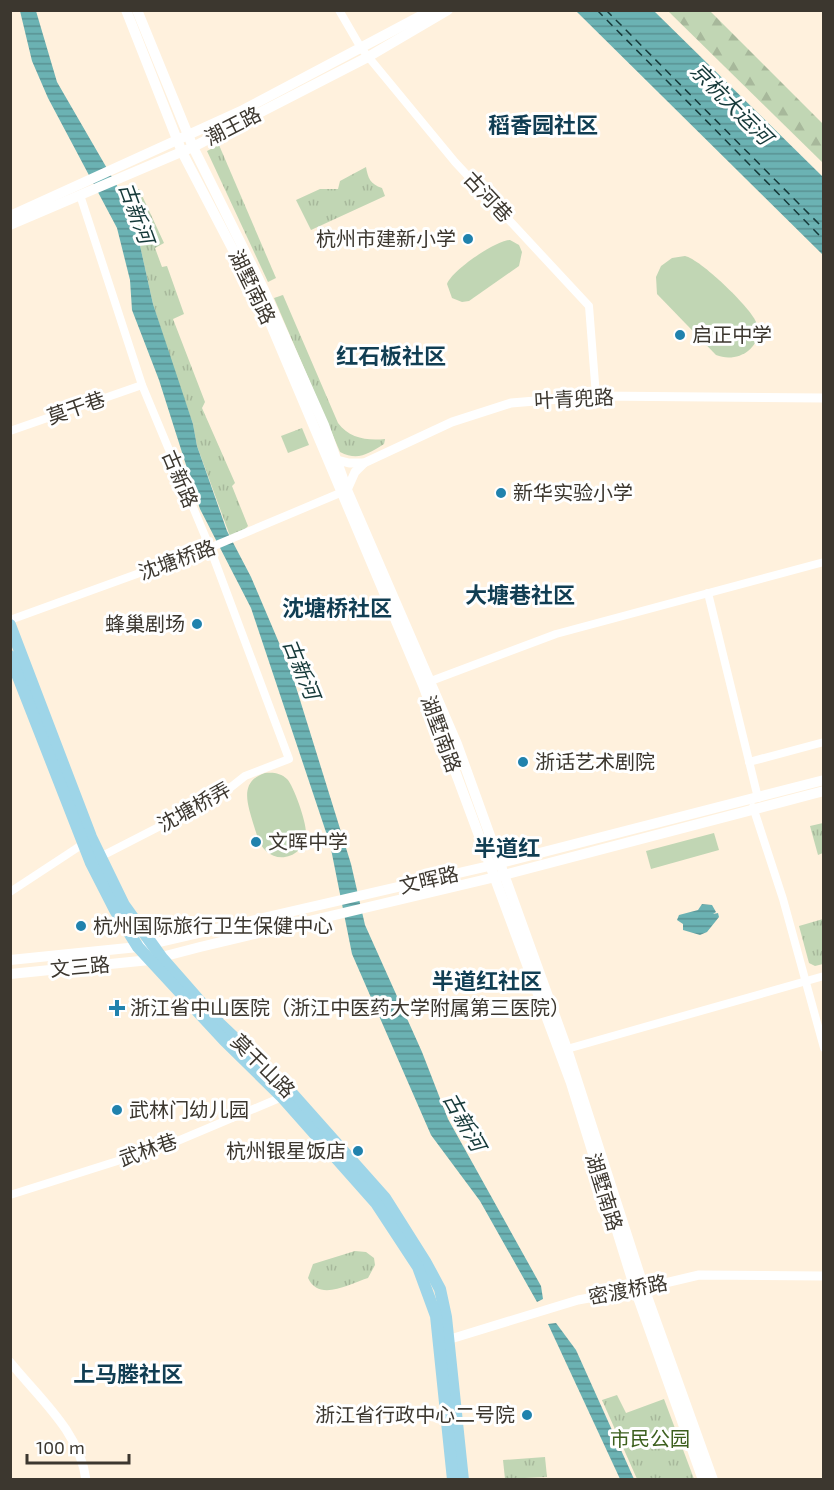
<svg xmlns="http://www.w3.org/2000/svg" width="834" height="1490" viewBox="0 0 834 1490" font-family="'Exo 2','Noto Sans SC',sans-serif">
  <defs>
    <pattern id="grass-tufts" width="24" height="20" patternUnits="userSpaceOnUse" patternTransform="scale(1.5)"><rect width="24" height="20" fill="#c1d6b4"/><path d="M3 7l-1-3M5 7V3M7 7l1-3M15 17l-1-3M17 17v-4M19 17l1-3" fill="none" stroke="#a7b89b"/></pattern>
    <pattern id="forest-firs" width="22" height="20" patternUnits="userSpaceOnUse" patternTransform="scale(1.5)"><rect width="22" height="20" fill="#c1d6b4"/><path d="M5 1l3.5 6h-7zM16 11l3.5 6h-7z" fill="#a7b89b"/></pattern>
    <pattern id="water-rules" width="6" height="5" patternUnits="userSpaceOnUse" patternTransform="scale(1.5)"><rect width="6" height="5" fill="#6bb2b3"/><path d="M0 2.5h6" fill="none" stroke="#599292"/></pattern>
  </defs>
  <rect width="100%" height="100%" fill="#fff1dd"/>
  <g fill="url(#grass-tufts)">
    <path d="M219 145 276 278 268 282 207 151Z"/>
    <path d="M366 167C368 178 370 184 382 188L385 196 311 230 296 200 320 189H338L340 181Z"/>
    <path d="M139 189 164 243 155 248 162 267 167 266 184 314 173 319 205 402 202 408 235 483 232 486 248 526 242 532 230 536 197 446 193 424 174 370 153 304 137 232 123 196Z"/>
    <path d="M283 295 338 423C349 438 367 441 385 439L384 444C368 454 358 461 340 452L274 298Z"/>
    <path d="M302 428 309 445 288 453 281 436Z"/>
    <path d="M823 823V853L818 855 810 826Z"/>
    <path d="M823 919V964L815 966 809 963 799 926Z"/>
    <path d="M355 1251 366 1252 374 1258 375 1265 368 1278C349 1284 319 1302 308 1278L313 1264Z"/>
    <path d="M617 1395 626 1413 664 1399 694 1479H637L602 1400Z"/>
    <path d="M545 1457 547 1477 505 1479 503 1460Z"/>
  </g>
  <path fill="url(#forest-firs)" d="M668 11H710L823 124V163Z"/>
  <g fill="#c1d6b4">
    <path d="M510 240 519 245 522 252 519 266 469 301 462 302 452 298 447 284C451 271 496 240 510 240Z"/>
    <path d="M685 256C700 259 750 307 756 322 765 347 738 364 716 355L657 294 656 277 661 266 672 258Z"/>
    <path d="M265 773C273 772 281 773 287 779 294 786 307 824 306 834 305 854 281 865 266 851 259 845 257 835 254 826 248 805 238 782 265 773Z"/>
    <path d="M714 833 719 850 651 869 646 851Z"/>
  </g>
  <g fill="url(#water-rules)">
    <path d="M20 11H36L57 82 123 196 137 232 153 304 193 424 197 446 227 531 251 577 291 671 351 864 365 925 422 1052 448 1119 541 1286 543 1299 537 1302 480 1201 431 1135 352 954 330 844 251 608 200 509 159 380 132 310 130 280 117 228 48 98 32 61Z"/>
    <path d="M576 11H654L823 177V255Z"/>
    <path d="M702 904 712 905 716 912 713 914 718 913 719 917 707 932 700 935 683 930V924L677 920 679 915 698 910Z"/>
    <path d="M556 1323 576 1350 634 1479H620L548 1324Z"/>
  </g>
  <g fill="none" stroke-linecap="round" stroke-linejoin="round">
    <g stroke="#153939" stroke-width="1.5" stroke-dasharray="8 6" stroke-linecap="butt">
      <path d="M597 10 824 240"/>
      <path d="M606 10 824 229"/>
    </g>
    <g stroke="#fff" stroke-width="8">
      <path d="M339 10 361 48 455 162 589 306 596 396"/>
      <path d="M80 195 142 385 210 548 289 759 245 776 221 795 100 857"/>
      <path d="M10 431 142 385"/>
      <path d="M708 593 758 798"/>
      <path d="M10 620 214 546 340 493"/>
      <path d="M431 681 556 634 824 562"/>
      <path d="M749 762 824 742"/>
      <path d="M753 807 783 899 824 1048"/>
      <path d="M10 892 83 844"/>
      <path d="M567 1049 824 976"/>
      <path d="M10 1195 168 1145 282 1097"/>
    </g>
    <g stroke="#fff" stroke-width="9">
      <path d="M337 460 349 463H364L452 422 511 403 596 396 824 398"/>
      <path d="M344 491 347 490 355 472 364 463"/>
      <path d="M444 1341 578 1300 644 1288 699 1275 824 1276"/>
      <path d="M10 1362C39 1398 80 1432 86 1480"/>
    </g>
    <g stroke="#fff" stroke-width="10">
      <path d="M126 10 182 152 266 313 423 685 571 1083 635 1289 703 1480"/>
      <path d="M137 10 193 147 264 290 324 425 347 490 457 744 567 1049 644 1288 713 1480"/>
      <path d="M10 216 243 110 432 10"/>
      <path d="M10 225 193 147 368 57 448 10"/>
      <path d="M10 960 138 947 489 866 824 780"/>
      <path d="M10 974 150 960 200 947 504 875 824 791"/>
    </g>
    <g stroke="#9ed5e8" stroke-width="12">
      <path d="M10 625 91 837 124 905 162 958 219 1023 289 1090 385 1198 426 1263 440 1289 446 1317 463 1480"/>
      <path d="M10 656 91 863 115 910 138 947 224 1040 282 1097 376 1203 418 1267 436 1316 453 1480"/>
    </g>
  </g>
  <g fill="#2082ad" stroke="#fff" stroke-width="2">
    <circle cx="468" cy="239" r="6"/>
    <circle cx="680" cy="335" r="6"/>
    <circle cx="501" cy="493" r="6"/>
    <circle cx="197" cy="624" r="6"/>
    <circle cx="523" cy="762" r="6"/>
    <circle cx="256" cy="842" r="6"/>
    <circle cx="81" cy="926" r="6"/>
    <path d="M114 999h6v6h6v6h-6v6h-6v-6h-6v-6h6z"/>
    <circle cx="117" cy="1110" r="6"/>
    <circle cx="358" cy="1151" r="6"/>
    <circle cx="527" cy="1415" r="6"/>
  </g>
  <g text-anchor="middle" stroke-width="6" stroke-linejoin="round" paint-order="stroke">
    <g font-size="20" fill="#3c372f" stroke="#fff">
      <text transform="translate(233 126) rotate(-27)" y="7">潮王路</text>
      <text transform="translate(488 197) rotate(47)" y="7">古河巷</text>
      <text transform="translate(252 287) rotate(64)" y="7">湖墅南路</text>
      <text transform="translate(574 399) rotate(-3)" y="7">叶青兜路</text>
      <text transform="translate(76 408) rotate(-19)" y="7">莫干巷</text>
      <text transform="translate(180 479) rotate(67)" y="7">古新路</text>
      <text transform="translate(177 560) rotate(-20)" y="7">沈塘桥路</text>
      <text transform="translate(441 734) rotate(70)" y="7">湖墅南路</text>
      <text transform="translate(194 807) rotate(-29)" y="7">沈塘桥弄</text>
      <text transform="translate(429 880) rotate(-13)" y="7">文晖路</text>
      <text transform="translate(80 967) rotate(-5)" y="7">文三路</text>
      <text transform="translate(263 1066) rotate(45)" y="7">莫干山路</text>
      <text transform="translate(148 1150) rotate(-19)" y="7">武林巷</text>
      <text transform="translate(604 1192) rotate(73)" y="7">湖墅南路</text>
      <text transform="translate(628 1290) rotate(-11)" y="7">密渡桥路</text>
    </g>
    <g font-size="20" fill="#3c372f" stroke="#fff" text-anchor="start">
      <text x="456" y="246" text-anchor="end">杭州市建新小学</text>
      <text x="692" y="342">启正中学</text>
      <text x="513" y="500">新华实验小学</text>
      <text x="185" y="631" text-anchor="end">蜂巢剧场</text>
      <text x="535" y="769">浙话艺术剧院</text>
      <text x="268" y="849">文晖中学</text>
      <text x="93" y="933">杭州国际旅行卫生保健中心</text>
      <text x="130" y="1015">浙江省中山医院（浙江中医药大学附属第三医院）</text>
      <text x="129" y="1117">武林门幼儿园</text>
      <text x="346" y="1158" text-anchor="end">杭州银星饭店</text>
      <text x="515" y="1422" text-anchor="end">浙江省行政中心二号院</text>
    </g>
    <g font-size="20" fill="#3d601f" stroke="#fff">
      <text x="650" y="1446">市民公园</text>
    </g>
    <g font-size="21" font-style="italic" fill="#153939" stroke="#fff">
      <text transform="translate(731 104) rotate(45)" y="7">京杭大运河</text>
      <text transform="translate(136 213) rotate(70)" y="7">古新河</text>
      <text transform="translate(301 669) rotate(68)" y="7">古新河</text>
      <text transform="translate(464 1122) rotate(61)" y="7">古新河</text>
    </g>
    <g font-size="22" font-weight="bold" fill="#113e53" stroke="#fff">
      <text x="543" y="133">稻香园社区</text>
      <text x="391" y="364">红石板社区</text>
      <text x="520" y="603">大塘巷社区</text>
      <text x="337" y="616">沈塘桥社区</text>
      <text x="507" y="856">半道红</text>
      <text x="487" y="989">半道红社区</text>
      <text x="128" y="1382">上马塍社区</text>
    </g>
  </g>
  <rect width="834" height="1490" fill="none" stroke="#3c372f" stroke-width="24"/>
  <path d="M27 1454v9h102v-9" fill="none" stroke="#3c372f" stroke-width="3"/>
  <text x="36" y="1454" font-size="18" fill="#3c372f" stroke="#ffffff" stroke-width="4.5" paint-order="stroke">100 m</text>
</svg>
